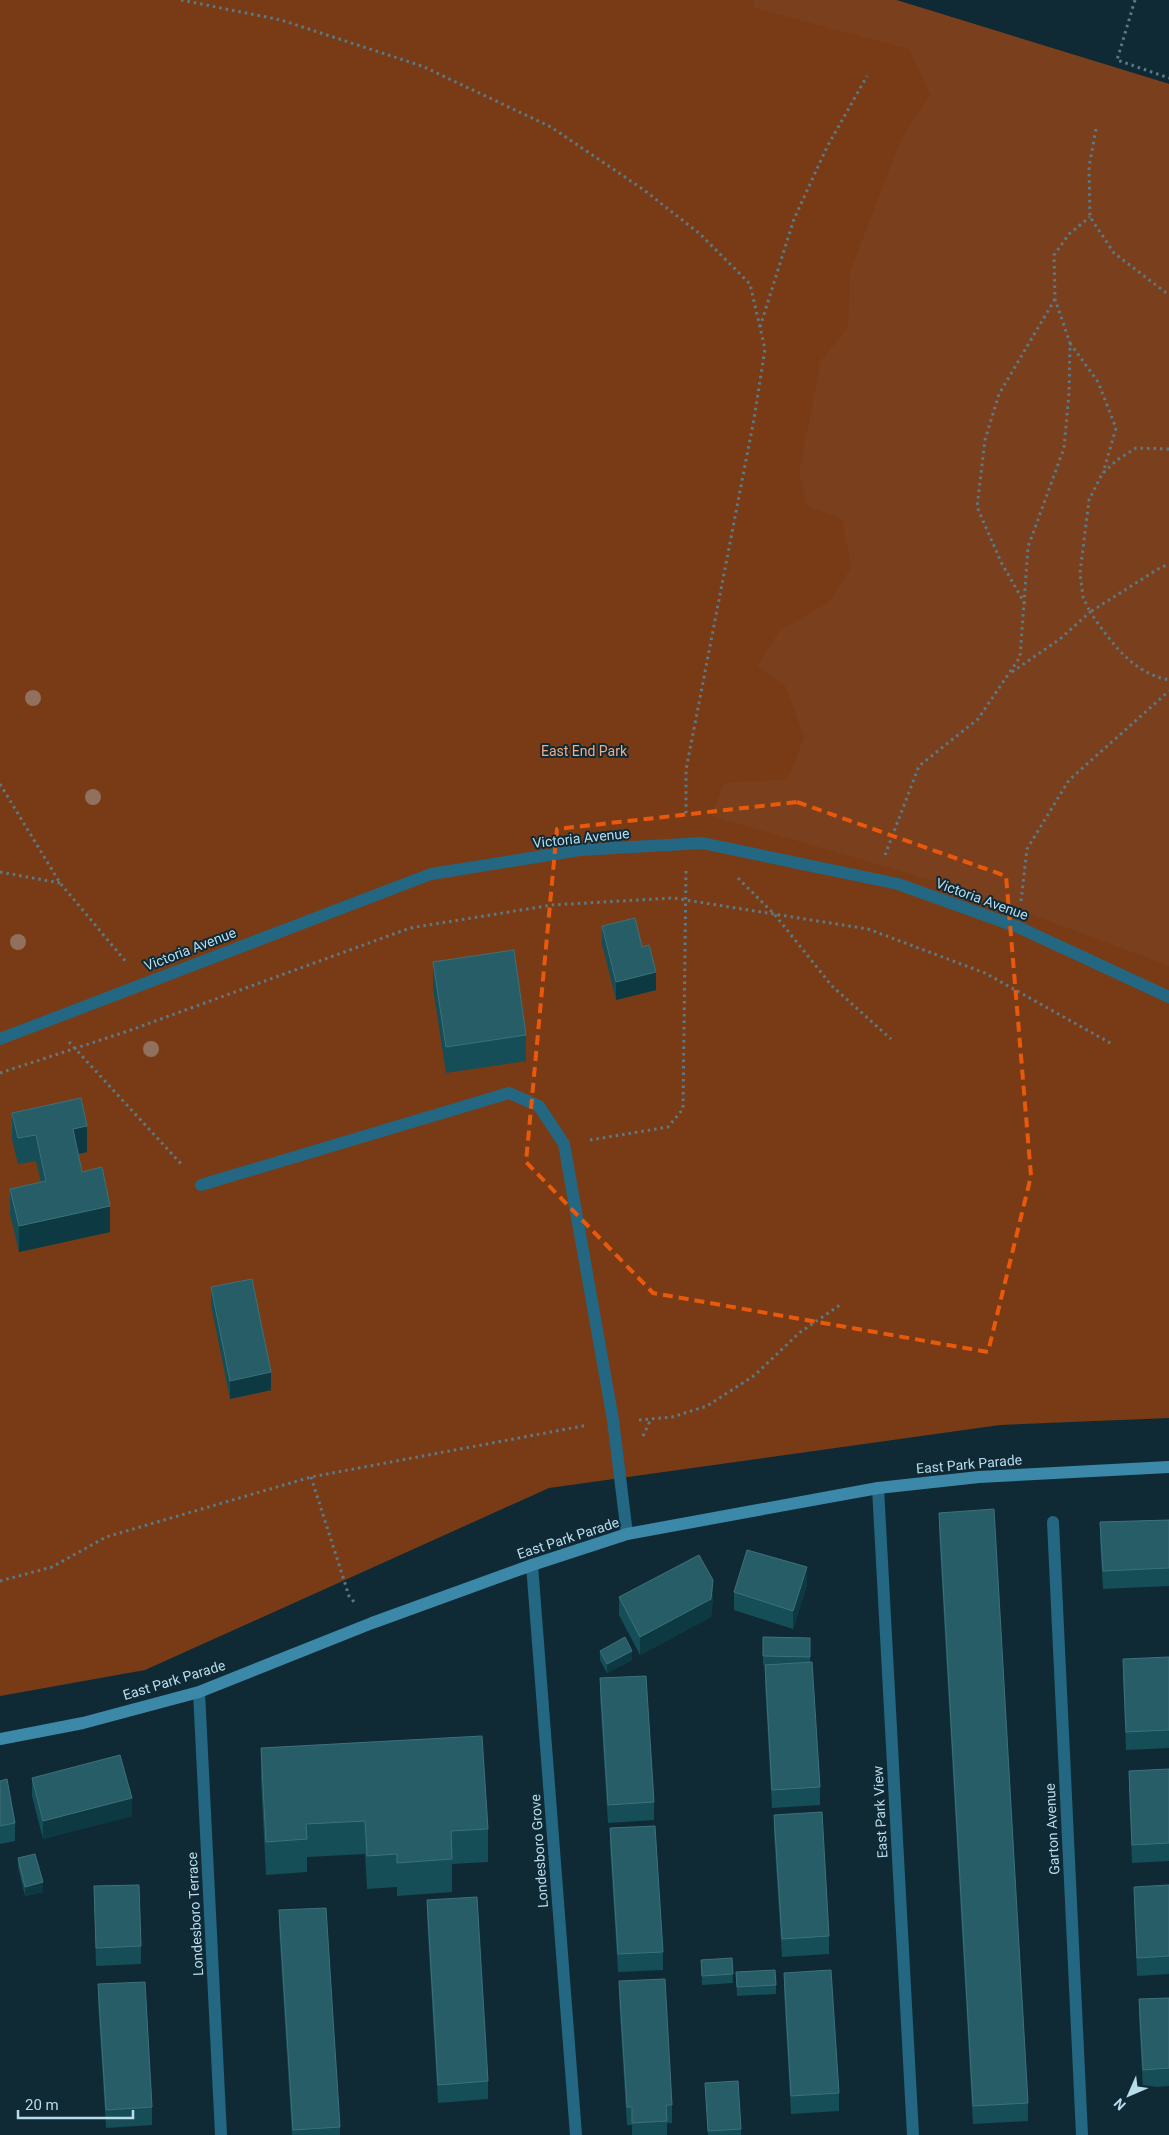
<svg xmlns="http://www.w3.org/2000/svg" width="1169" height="2135" viewBox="0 0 1169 2135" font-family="Roboto,sans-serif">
  <rect width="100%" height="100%" fill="#102a35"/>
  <path fill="#793b15" d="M0 0H896L1169 84V1418L1000 1425 549 1488 145 1670 0 1696Z"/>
  <path fill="#7a3f1c" d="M754 0H896L1169 84V966L969 891 711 816 724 783 788 779 804 737 786 687 757 666 779 631 828 603 851 567 842 519 807 506 799 473 821 360 848 328 850 272 901 139 930 95 909 49 754 8Z"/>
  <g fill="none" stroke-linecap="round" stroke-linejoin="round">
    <g stroke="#5b7a88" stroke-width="3" stroke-dasharray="2.5 4" stroke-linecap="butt">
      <path d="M181 0 281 20 422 66 551 127 644 190 700 234 750 284 765 349 754 419 686 770V817"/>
      <path d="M1135 0 1117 60 1169 78"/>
      <path d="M1096 129 1089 167 1090 217 1114 253 1169 295"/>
      <path d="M760 327 794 219 827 147 867 76"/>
      <path d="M1070 343 1098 382 1116 428 1103 473"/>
      <path d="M1169 449 1136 448 1117 460 1102 474 1089 500 1080 573 1083 597 1090 612 1158 569 1169 564"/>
      <path d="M1025 604 1001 562 977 507 985 440 999 394 1055 299"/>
      <path d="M1012 672 1060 639 1090 612C1111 642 1132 673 1169 680"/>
      <path d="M0 784 60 883 127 963"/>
      <path d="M885 855 919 766 978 719 1020 657 1028 547 1064 448 1069 393 1070 343 1055 299 1054 255 1069 234 1090 217"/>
      <path d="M0 872 60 883"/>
      <path d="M738 878 775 915 832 986 891 1039"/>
      <path d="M1021 901 1027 849 1069 780 1169 691"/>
      <path d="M69 1042 183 1166"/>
      <path d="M0 1073 128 1031 410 928 552 905 673 898 868 929 985 973 1112 1044"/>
      <path d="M590 1140 668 1127 683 1109 686 871"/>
      <path d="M639 1420 672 1417 707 1406 755 1375 799 1333 840 1305"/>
      <path d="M643 1436 651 1419"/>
      <path d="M311 1477 349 1596 355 1603"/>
      <path d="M0 1581 52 1567 106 1537 311 1477 588 1425"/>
    </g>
    <g stroke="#246782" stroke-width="12">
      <path d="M0 1039 431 874 580 850 702 843 898 884 1018 927 1169 997"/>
      <path d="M201 1185 509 1093 539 1106 564 1144 613 1420 627 1534"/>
      <path d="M878 1488 913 2135"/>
      <path d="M1053 1522 1082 2135"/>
      <path d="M532 1565 576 2135"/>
      <path d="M199 1692 221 2135"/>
    </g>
    <path stroke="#3c88a8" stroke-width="12" d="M0 1739 83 1723 199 1692 372 1623 532 1565 627 1534 878 1488 979 1477 1169 1467"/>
  </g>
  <g fill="#91705d">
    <circle cx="33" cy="698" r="8"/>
    <circle cx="93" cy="797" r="8"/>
    <circle cx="18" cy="942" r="8"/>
    <circle cx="151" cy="1049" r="8"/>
  </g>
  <g fill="#154e56">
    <path d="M602 926 656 990 616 1000 602 944Z"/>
    <path d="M433 962 526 1035V1061L446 1073 433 988Z"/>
    <path d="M12 1113 87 1152 78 1154 82 1172 110 1232 19 1252 10 1215V1189L41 1182 36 1161 18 1164 12 1139Z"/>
    <path d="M211 1287 271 1390 230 1399 211 1305Z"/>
    <path d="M939 1513 1028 2103V2121L973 2124 939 1531Z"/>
    <path d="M1169 1520V1586L1103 1589 1100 1540V1522Z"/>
    <path d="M807 1585 793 1629 734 1610V1592Z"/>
    <path d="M619 1597 713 1598 711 1617 640 1655 619 1615Z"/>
    <path d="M763 1637 810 1638V1662L820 1787V1805L772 1808 765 1683V1665H763Z"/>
    <path d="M600 1651 632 1660 607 1673 600 1660Z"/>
    <path d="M1169 1657V1748L1126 1750 1123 1677V1659Z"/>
    <path d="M600 1678 654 1802V1820L608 1823 600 1696Z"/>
    <path d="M261 1748 488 1829V1862L452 1864V1892L397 1896V1887L367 1889 365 1854 307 1857V1872L266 1875 261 1781Z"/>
    <path d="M1169 1769V1861L1132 1863 1129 1789V1771Z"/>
    <path d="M32 1778 132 1816 43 1839 32 1796Z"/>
    <path d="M0 1781 15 1823V1841L0 1844Z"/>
    <path d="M774 1815 829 1936V1954L782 1957 774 1833Z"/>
    <path d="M610 1828 663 1952V1970L618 1972 610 1846Z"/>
    <path d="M18 1858 43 1892 25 1896 18 1867Z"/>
    <path d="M1169 1885V1974L1137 1976 1134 1905V1887Z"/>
    <path d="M94 1886 141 1946V1964L96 1966Z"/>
    <path d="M427 1900 488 2081V2099L438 2103 427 1918Z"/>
    <path d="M279 1910 340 2127V2135H292L279 1928Z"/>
    <path d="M732 1958 733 1983 702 1985 701 1960Z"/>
    <path d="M736 1972 776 1985V1994L737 1996Z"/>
    <path d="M784 1973 839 2093V2111L791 2114 784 1991Z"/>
    <path d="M619 1981 672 2105V2123H667V2135H632V2125H627L619 1999Z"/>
    <path d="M98 1984 152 2107V2125L106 2128 98 2002Z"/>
    <path d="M1169 1998V2086L1143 2088 1139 2017V1999Z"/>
    <path d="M705 2083 741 2129V2135H708Z"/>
  </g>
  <g fill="#0c3942">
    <path d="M656 972V990L616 1000V982Z"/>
    <path d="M87 1126V1152L73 1155V1129Z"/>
    <path d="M110 1206V1232L19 1252V1226Z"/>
    <path d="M271 1372V1390L230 1399V1381Z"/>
    <path d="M807 1567V1585L793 1629V1611Z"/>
    <path d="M713 1580V1598L711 1617 640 1655V1637Z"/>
    <path d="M632 1651V1660L607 1673V1664Z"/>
    <path d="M132 1798V1816L43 1839V1821Z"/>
    <path d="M43 1882V1892L25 1896V1887Z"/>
  </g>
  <g fill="#265d67" stroke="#3d717c">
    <path d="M635 918 642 947 649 945 656 972 616 982 602 926Z"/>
    <path d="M514 950 526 1035 446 1047 433 962Z"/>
    <path d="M81 1098 87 1126 73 1129 82 1172 102 1167 110 1206 19 1226 10 1189 46 1181 36 1135 18 1138 12 1113Z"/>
    <path d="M252 1279 271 1372 230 1381 211 1287Z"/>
    <path d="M994 1509 1028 2103 973 2106 939 1513Z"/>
    <path d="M1169 1520V1568L1103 1571 1100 1522Z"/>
    <path d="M747 1550 807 1567 793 1611 734 1592Z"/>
    <path d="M699 1555 713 1580 711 1599 640 1637 619 1597Z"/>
    <path d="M625 1637 632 1651 607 1664 600 1651Z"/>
    <path d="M763 1637 810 1638V1657L763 1656Z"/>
    <path d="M1169 1657V1730L1126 1732 1123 1659Z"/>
    <path d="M812 1662 820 1787 772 1790 765 1665Z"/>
    <path d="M646 1676 654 1802 608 1805 600 1678Z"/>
    <path d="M482 1736 488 1829 451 1831 452 1859 397 1863V1854L367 1856 365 1821 306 1824 307 1839 266 1842 261 1748Z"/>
    <path d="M120 1755 132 1798 43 1821 32 1778Z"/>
    <path d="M1169 1769V1843L1132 1845 1129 1771Z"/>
    <path d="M7 1779 15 1823 0 1826V1781Z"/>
    <path d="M822 1812 829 1936 782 1939 774 1815Z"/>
    <path d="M655 1826 663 1952 618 1954 610 1828Z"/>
    <path d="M35 1854 43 1882 25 1887 18 1858Z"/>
    <path d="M139 1885 141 1946 96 1948 94 1886Z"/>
    <path d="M1169 1885V1956L1137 1958 1134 1887Z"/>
    <path d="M477 1897 488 2081 438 2085 427 1900Z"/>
    <path d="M326 1908 340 2127 293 2130 279 1910Z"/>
    <path d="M732 1958 733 1974 702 1976 701 1960Z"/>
    <path d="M775 1970 776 1985 737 1987 736 1972Z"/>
    <path d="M831 1970 839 2093 791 2096 784 1973Z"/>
    <path d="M665 1979 672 2105H666L667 2121 632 2123V2107H627L619 1981Z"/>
    <path d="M145 1982 152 2107 106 2110 98 1984Z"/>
    <path d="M1169 1998V2068L1143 2070 1139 1999Z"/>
    <path d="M738 2081 741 2129 708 2131 705 2083Z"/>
  </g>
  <path fill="none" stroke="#e8590c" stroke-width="4" stroke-dasharray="10 6" stroke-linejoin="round" d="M797 802 1006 876 1031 1176 988 1352 653 1293 526 1162 557 829Z"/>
  <g text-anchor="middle" stroke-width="4" stroke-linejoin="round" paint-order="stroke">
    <g font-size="14" fill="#fba97e" stroke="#102a35">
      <text x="584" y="756">East End Park</text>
    </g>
    <g font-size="14" fill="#b6dcee" stroke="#102a35">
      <text transform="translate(581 838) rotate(-6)" y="5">Victoria Avenue</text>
      <text transform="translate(982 899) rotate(20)" y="5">Victoria Avenue</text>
      <text transform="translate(190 949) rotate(-21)" y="5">Victoria Avenue</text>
      <text transform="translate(969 1464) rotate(-5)" y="5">East Park Parade</text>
      <text transform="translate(568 1538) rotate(-18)" y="5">East Park Parade</text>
      <text transform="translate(174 1680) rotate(-17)" y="5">East Park Parade</text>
      <text transform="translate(880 1812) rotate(-93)" y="5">East Park View</text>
      <text transform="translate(1052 1829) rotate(-93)" y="5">Garton Avenue</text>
      <text transform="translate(539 1851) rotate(-94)" y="5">Londesboro Grove</text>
      <text transform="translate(195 1914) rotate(-93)" y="5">Londesboro Terrace</text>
    </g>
  </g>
  <g transform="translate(1129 2095) rotate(225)" stroke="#102a35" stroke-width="4" paint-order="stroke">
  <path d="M0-4L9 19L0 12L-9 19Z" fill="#b6dcee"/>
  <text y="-8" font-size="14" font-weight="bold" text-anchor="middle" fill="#b6dcee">N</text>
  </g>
  <path d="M18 2110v8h115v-8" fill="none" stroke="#b6dcee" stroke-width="2.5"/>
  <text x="25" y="2110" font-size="15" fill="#b6dcee" stroke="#102a35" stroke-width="4" paint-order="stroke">20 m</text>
</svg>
